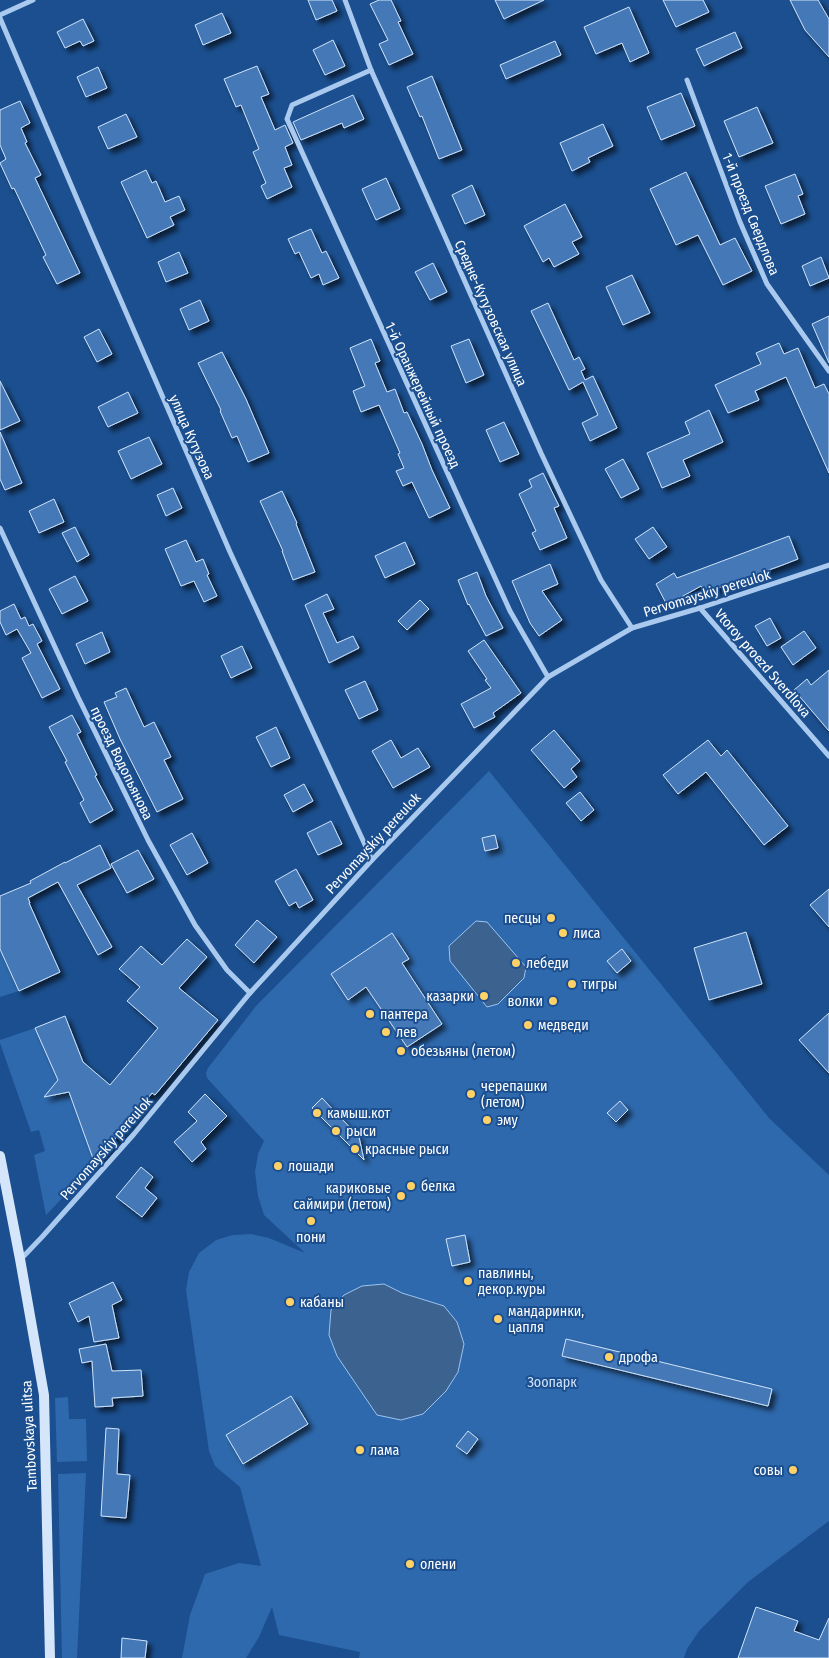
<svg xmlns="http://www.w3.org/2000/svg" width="829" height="1658" viewBox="0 0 829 1658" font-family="'Fira Sans Condensed',sans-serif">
  <defs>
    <filter id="shadow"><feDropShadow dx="4.5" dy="4.5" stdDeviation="2.5" flood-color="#0009"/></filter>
  </defs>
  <rect width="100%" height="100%" fill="#1b4f8f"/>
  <g fill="#2e69ad">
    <path d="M489 771 769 1118 829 1175V1521L748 1582 699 1631 687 1649 684 1658H359L360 1652 279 1635 272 1607 259 1637 246 1658H182L190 1615 205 1574 239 1563 261 1566 240 1487 215 1466 209 1451 186 1290 189 1272 199 1253 216 1240 233 1235 251 1234 269 1238 305 1253 264 1215 258 1196 255 1172 258 1154 264 1141 207 1078 206 1073 208 1068 256 1006Z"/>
    <path d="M0 949 19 991 0 997Z"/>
    <path d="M35 1028 58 1080 51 1090H68L95 1164 46 1215 34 1155 45 1151 39 1130 31 1132 0 1043V1040Z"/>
    <path d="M68 1397 69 1419H86L87 1461 57 1462 55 1398Z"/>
    <path d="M86 1473 77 1658H62L58 1474Z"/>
  </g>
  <g fill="#3c6290" stroke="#9cc4f0">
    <path d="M476 921 487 922 526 967 524 978 498 1004 487 1007 450 961 449 946Z"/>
    <path d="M384 1284 402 1293 444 1306 457 1322 464 1344 458 1372 446 1391 423 1414 401 1420 377 1415 337 1356 329 1335 331 1310 344 1295 362 1286Z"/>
  </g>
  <g fill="#4478b7" stroke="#cfe3fa" filter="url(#shadow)">
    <path d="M308 0H332L337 11 316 20Z"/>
    <path d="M379 0H391L401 21 398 22 413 54 389 65 379 44 388 40 370 4Z"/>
    <path d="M495 0H544L504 19Z"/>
    <path d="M663 0H703L709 12 676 27Z"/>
    <path d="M790 0H818L829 19V57L805 30Z"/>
    <path d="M629 7 649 53 630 62 622 43 596 54 584 27Z"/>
    <path d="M222 13 231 33 203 45 195 25Z"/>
    <path d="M83 19 94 41 83 46 80 41 65 48 57 32Z"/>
    <path d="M735 32 742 48 704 66 696 49Z"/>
    <path d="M333 40 345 66 325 75 313 50Z"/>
    <path d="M555 41 561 55 506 79 500 65Z"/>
    <path d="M257 66 269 94 261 97 275 130 285 125 293 143 285 147 292 165 284 168 292 187 267 199 261 186 266 183 253 152 259 149 241 105 236 107 224 79Z"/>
    <path d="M98 67 107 88 86 97 77 77Z"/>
    <path d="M432 76 462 150 439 159 422 116 420 117 407 87Z"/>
    <path d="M681 93 695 126 661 140 647 107Z"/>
    <path d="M353 95 364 119 344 128 342 123 301 140 293 122Z"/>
    <path d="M20 101 30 123 21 128 27 142 25 143 41 175 35 178 80 273 57 284 43 257 46 255 14 188 12 189 0 163 6 159 0 145V110Z"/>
    <path d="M757 107 773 143 739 157 724 121Z"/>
    <path d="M126 114 137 137 108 149 98 127Z"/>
    <path d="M603 124 613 146 588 158 590 162 572 171 560 143Z"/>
    <path d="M146 170 152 183 156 181 165 202 179 196 185 210 170 217 174 225 147 238 121 182Z"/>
    <path d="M686 172 720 245 735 238 752 271 723 285 698 235 676 245 650 189Z"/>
    <path d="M795 174 803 194 798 196 805 214 781 224 765 186Z"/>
    <path d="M386 178 400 209 376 220 362 189Z"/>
    <path d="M472 185 485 215 465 224 452 195Z"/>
    <path d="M565 204 582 237 572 242 579 254 554 267 549 258 543 262 524 226Z"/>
    <path d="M311 229 322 253 326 251 339 278 323 285 319 274 311 278 299 252 295 254 288 239Z"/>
    <path d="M179 252 188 273 166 282 158 262Z"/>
    <path d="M821 257 829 278 810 286 802 266Z"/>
    <path d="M433 263 447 292 430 300 415 272Z"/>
    <path d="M632 275 650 313 623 325 606 287Z"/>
    <path d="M200 300 209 321 189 330 180 309Z"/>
    <path d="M548 303 574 360 579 357 585 369 581 371 585 380 593 376 617 428 590 441 582 423 598 415 583 382 569 390 531 311Z"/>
    <path d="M829 316V363L812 324Z"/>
    <path d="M99 329 112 354 97 362 84 337Z"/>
    <path d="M371 339 380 361 375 363 387 392 395 389 404 413 407 412 422 444 432 470 450 508 429 518 412 482 403 486 396 471 404 468 398 454 400 453 379 405 361 412 353 391 365 386 350 348Z"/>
    <path d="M469 339 484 375 466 383 451 346Z"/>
    <path d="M779 343 784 354 798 348 815 388 824 384 829 394V473L786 377 755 391 759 400 728 413 715 385 761 364 756 353Z"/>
    <path d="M222 352 246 399 269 453 248 462 237 436 232 438 220 411 221 410 198 363Z"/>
    <path d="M0 381 20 421 0 430Z"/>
    <path d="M128 392 138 413 108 427 98 407Z"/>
    <path d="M709 410 723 442 683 460 690 476 662 488 647 453 690 434 685 422Z"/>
    <path d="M504 422 519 454 500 462 486 430Z"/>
    <path d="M0 432 22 483 5 490 0 479Z"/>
    <path d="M149 437 162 464 131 479 118 451Z"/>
    <path d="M623 459 639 489 621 498 605 469Z"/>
    <path d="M543 473 559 506 554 508 567 538 540 550 532 533 536 531 519 494 532 487 529 480Z"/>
    <path d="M173 488 182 508 166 516 157 495Z"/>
    <path d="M282 491 297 523 296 524 315 572 293 580 282 551H283L260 501Z"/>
    <path d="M54 499 64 522 39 533 29 511Z"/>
    <path d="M75 527 89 555 77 562 62 533Z"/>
    <path d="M653 527 667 547 649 559 635 539Z"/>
    <path d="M789 536 798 559 780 566 704 593 701 586 667 605 656 584 674 573 677 578Z"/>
    <path d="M186 540 196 562 203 559 209 574 207 575 217 596 204 602 194 581 181 586 165 549Z"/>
    <path d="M405 542 415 564 385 578 375 556Z"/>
    <path d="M550 564 558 584 542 591 562 620 539 636 530 623 512 581Z"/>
    <path d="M477 572 486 596 503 628 486 636 469 604 468 605 458 580Z"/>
    <path d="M75 576 88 601 62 614 49 589Z"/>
    <path d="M327 594 334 609 323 613 337 643 353 636 359 648 329 663 305 605Z"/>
    <path d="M420 600 429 609 407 630 398 621Z"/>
    <path d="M14 604 21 619 25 617 29 626 33 624 42 641 37 644 60 689 42 698 22 658 31 653 17 629 6 635 0 622V611Z"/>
    <path d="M770 618 781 638 767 646 755 626Z"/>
    <path d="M804 631 816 648 793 665 781 647Z"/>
    <path d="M102 632 110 652 85 664 76 644Z"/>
    <path d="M484 640 521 693 493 713 495 717 474 728 461 704 491 688 485 680 487 679 468 651Z"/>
    <path d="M242 646 252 668 231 678 221 656Z"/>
    <path d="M829 670V731L794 690 807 679 811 685Z"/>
    <path d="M365 681 378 710 359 719 345 690Z"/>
    <path d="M126 688 144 727 154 722 171 757 164 760 183 799 157 812 120 739 104 702 117 697 115 693Z"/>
    <path d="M72 715 81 732 77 734 97 775 95 776 113 810 90 823 80 803 84 800 65 762 67 761 49 727Z"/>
    <path d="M276 727 290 758 271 767 256 737Z"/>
    <path d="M554 730 580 761 571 769 577 777 564 788 531 750Z"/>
    <path d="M391 740 401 758 418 748 430 767 393 788 372 751Z"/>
    <path d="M708 740 721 756 727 750 788 826 764 845 706 772 678 794 663 775Z"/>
    <path d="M304 784 313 801 293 812 284 795Z"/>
    <path d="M580 792 594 810 581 821 566 803Z"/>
    <path d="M331 821 342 844 318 855 307 833Z"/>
    <path d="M192 833 208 863 187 875 170 845Z"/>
    <path d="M495 835 498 848 485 851 482 838Z"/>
    <path d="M100 845 111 868 77 885 112 947 98 955 58 882 28 898 30 903H29L60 972 19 991 0 949V896L31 883 30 881 65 862V863Z"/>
    <path d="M138 850 154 879 127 893 111 864Z"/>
    <path d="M296 869 313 900 299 908 296 902 289 906 275 881Z"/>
    <path d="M829 889V927L810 905Z"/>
    <path d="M257 920 277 937 254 963 235 945Z"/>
    <path d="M746 932 762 984 709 1000 694 948Z"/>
    <path d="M392 933 409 959 402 963 442 1024 407 1047 366 987 348 1000 331 974Z"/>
    <path d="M187 939 207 957 179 988 218 1020 155 1095 152 1093 95 1164 69 1092 44 1097 58 1080 35 1028 65 1016 83 1062 110 1085 158 1028 127 1001 140 987 119 969 141 946 162 965Z"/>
    <path d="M622 949 631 961 617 973 607 961Z"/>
    <path d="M829 1013V1073L799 1040Z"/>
    <path d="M205 1094 227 1116 201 1142 206 1149 192 1162 174 1142 197 1121 188 1112Z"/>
    <path d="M322 1098 359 1137 364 1160 312 1108Z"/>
    <path d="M620 1101 628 1110 616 1122 607 1113Z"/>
    <path d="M141 1167 153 1177 145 1188 157 1198 142 1217 116 1197Z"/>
    <path d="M465 1235 470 1262 452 1266 446 1239Z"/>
    <path d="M113 1282 122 1300 112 1305 119 1338 94 1342 89 1316 78 1322 69 1303Z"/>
    <path d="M566 1339 772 1389 768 1406 562 1356Z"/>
    <path d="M106 1344 112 1371 141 1370 143 1396 112 1398 113 1406 95 1407 92 1361 82 1363 79 1349Z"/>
    <path d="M291 1396 308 1424 243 1464 226 1435Z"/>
    <path d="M106 1428 119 1429 117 1474 130 1475 126 1518 101 1516Z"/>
    <path d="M468 1431 478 1439 467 1454 456 1446Z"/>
    <path d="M756 1607 798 1621 794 1631 819 1640 829 1618V1658H738Z"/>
    <path d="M122 1638 147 1641 145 1658H121Z"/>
  </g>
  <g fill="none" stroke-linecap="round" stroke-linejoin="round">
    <g stroke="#a9c9ee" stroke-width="5">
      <path d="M345 0 371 70 541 453 601 580 632 628"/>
      <path d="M0 15 33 0"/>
      <path d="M0 18 92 234 230 552 372 860"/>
      <path d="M371 70 292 105 287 119 510 611 548 677"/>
      <path d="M687 80 740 222 767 284 829 371"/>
      <path d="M0 528 78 697 148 840 195 925 227 970 250 993"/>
      <path d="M700 608 829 756"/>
      <path d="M21 1259 42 1237 134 1134 250 993 372 860 548 677 632 628 700 608 829 565"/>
    </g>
    <path stroke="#d6e6fa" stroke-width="10" d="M0 1156 20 1259 44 1395 50 1658"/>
  </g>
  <g fill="#ffd166" stroke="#1b4f8f" stroke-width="2">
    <circle cx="551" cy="918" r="5"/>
    <circle cx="563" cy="933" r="5"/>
    <circle cx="516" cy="963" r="5"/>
    <circle cx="572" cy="984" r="5"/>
    <circle cx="484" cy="996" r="5"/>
    <circle cx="553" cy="1001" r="5"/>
    <circle cx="370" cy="1014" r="5"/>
    <circle cx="528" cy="1025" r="5"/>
    <circle cx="386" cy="1032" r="5"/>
    <circle cx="401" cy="1051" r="5"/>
    <circle cx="471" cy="1094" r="5"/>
    <circle cx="317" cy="1113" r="5"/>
    <circle cx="487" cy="1120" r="5"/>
    <circle cx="336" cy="1131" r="5"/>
    <circle cx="355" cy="1149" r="5"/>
    <circle cx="278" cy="1166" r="5"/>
    <circle cx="411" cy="1186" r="5"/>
    <circle cx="401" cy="1196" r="5"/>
    <circle cx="311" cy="1221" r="5"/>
    <circle cx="468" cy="1281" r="5"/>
    <circle cx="290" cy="1302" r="5"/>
    <circle cx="498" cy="1319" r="5"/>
    <circle cx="609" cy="1357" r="5"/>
    <circle cx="360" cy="1450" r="5"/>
    <circle cx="793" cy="1470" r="5"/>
    <circle cx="410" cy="1564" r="5"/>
  </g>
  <g text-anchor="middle" stroke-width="4" stroke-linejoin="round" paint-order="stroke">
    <g font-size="14" fill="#fff" stroke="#1b4f8f">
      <text transform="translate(751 214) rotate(68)" y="5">1-й проезд Свердлова</text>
      <text transform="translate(491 313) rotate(66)" y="5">Средне-Кутузовская улица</text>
      <text transform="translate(423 395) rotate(65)" y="5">1-й Оранжерейный проезд</text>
      <text transform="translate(192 437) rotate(66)" y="5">улица Кутузова</text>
      <text transform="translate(707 593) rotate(-17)" y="5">Pervomayskiy pereulok</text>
      <text transform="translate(763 663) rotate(49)" y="5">Vtoroy proezd Sverdlova</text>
      <text transform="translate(122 763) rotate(64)" y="5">проезд Водопьянова</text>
      <text transform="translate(373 843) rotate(-47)" y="5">Pervomayskiy pereulok</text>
      <text transform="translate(106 1148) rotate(-49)" y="5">Pervomayskiy pereulok</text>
      <text transform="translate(29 1436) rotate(-93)" y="5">Tambovskaya ulitsa</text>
    </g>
    <g font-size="14" fill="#fff" stroke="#1b4f8f" text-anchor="start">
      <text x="541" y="923" text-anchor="end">песцы</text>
      <text x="573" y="938">лиса</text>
      <text x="526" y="968">лебеди</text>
      <text x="582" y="989">тигры</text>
      <text x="474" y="1001" text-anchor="end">казарки</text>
      <text x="543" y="1006" text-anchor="end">волки</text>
      <text x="380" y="1019">пантера</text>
      <text x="538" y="1030">медведи</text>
      <text x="396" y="1037">лев</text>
      <text x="411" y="1056">обезьяны (летом)</text>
      <text x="481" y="1091">черепашки<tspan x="481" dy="16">(летом)</tspan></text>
      <text x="327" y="1118">камыш.кот</text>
      <text x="497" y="1125">эму</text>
      <text x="346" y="1136">рыси</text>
      <text x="365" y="1154">красные рыси</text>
      <text x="288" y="1171">лошади</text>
      <text x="421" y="1191">белка</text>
      <text x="391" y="1193" text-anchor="end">кариковые<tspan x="391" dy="16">саймири (летом)</tspan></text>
      <text x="311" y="1242" text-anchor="middle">пони</text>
      <text x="478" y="1278">павлины,<tspan x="478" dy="16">декор.куры</tspan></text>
      <text x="300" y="1307">кабаны</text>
      <text x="508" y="1316">мандаринки,<tspan x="508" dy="16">цапля</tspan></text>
      <text x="619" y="1362">дрофа</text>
      <text x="370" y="1455">лама</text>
      <text x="783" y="1475" text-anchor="end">совы</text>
      <text x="420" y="1569">олени</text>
    </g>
    <g font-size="14" fill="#cfe3fa" stroke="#1b4f8f">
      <text x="552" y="1387">Зоопарк</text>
    </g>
  </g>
</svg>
